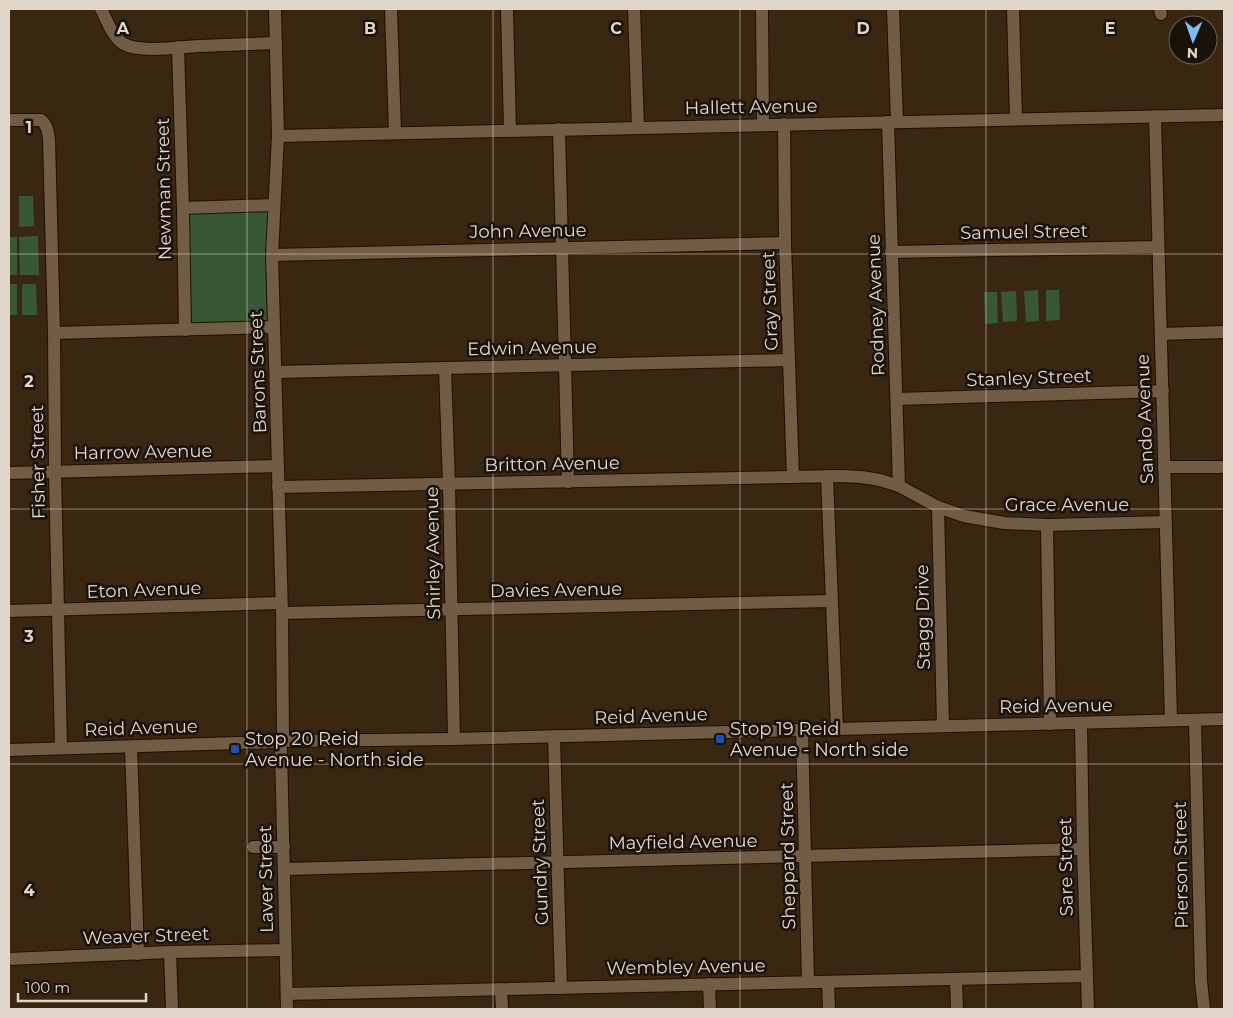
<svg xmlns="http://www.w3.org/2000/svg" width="1233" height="1018" viewBox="0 0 1233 1018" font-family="Montserrat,sans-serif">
  <rect width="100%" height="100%" fill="#392712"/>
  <g fill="#375735">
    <path d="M19 196H33L34 226 19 227Z"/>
    <path d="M274 205V327L185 330 183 208Z"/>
    <path d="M38 236 39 275H20L19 237Z"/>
    <rect x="9" y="237" width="8" height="38"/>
    <rect x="9" y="284" width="8" height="31"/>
    <path d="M22 284H36L37 315H22Z"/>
    <path d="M1038 290 1039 321 1026 322 1024 291Z"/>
    <path d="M1046 290H1059L1060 320 1046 321Z"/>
    <path d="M1016 291 1017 321 1003 322 1001 292Z"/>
    <path d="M984 292H997L998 323 985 324Z"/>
  </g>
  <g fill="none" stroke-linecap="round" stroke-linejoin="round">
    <g stroke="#200f00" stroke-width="14">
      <g id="minor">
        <path d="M101 9C107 20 112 37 124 44 139 53 181 47 199 46 225 45 250 44 276 43"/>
        <path d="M275 9 278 136 272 255 282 613 283 735"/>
        <path d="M391 9 395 133"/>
        <path d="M507 9 510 130"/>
        <path d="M634 9 638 127"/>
        <path d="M762 9 763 125"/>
        <path d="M893 9 897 122"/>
        <path d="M1013 9 1016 119"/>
        <path d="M1160 9 1161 14"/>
        <path d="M178 47 183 208 185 330"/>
        <path d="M1155 116 1171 720"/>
        <path d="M9 120H41C47 125 48 131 49 139L54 333 55 472 61 748"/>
        <path d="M888 122 899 486"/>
        <path d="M784 124 785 243 793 477"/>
        <path d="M559 129 568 482"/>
        <path d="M278 136 1224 115"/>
        <path d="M183 208 274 205"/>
        <path d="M891 252 1158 247"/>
        <path d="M272 255 785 243"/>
        <path d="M54 333 274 327"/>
        <path d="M1161 334 1224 332"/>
        <path d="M445 368 449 484 454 739"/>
        <path d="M276 372 789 360"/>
        <path d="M897 399 1163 391"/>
        <path d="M1164 467H1224"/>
        <path d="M9 473 278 466"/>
        <path d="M827 476 837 729"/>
        <path d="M278 487 842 476 861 477 880 480 899 486 938 507 964 516 1004 523 1047 525 1166 522"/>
        <path d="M938 507 943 726"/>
        <path d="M1047 525 1050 724"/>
        <path d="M9 611 281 603"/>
        <path d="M282 613 831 601"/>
        <path d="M1195 720 1201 981 1204 1009"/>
        <path d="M1081 723 1083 849 1088 1009"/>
        <path d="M802 729 808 982"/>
        <path d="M554 736 561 988"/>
        <path d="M289 741 454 739 1224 719"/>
        <path d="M131 747 138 954"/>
        <path d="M281 749 287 1009"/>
        <path d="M9 750 275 742"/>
        <path d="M253 847H284"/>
        <path d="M284 869 1083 849"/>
        <path d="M170 952 172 1009"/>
        <path d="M9 959 170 952 285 950"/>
        <path d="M956 979 957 1009"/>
        <path d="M828 982 829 1009"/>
        <path d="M709 984 710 1009"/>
        <path d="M501 989 502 1009"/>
        <path d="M287 994 1087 976"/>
      </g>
    </g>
    <use href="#minor" stroke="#715c46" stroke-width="12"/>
  </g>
  <path fill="none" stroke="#e2d6ca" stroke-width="1" stroke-opacity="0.55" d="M247 9V1009M493 9V1009M740 9V1009M986 9V1009M9 254H1224M9 509H1224M9 764H1224"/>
  <g fill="#1a4fb4" stroke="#1a1209" stroke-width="2">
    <rect x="715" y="734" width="10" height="10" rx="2.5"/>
    <rect x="230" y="744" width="10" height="10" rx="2.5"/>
  </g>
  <g text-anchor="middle" stroke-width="5" stroke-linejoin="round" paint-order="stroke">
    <g font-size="18" fill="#e2d6ca" stroke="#1a1209">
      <text transform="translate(751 107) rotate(-1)" y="6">Hallett Avenue</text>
      <text transform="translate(164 189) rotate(-91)" y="6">Newman Street</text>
      <text transform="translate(528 231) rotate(-1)" y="6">John Avenue</text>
      <text transform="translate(1024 232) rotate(-1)" y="6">Samuel Street</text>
      <text transform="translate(770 301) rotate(-92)" y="6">Gray Street</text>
      <text transform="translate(876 305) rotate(-92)" y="6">Rodney Avenue</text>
      <text transform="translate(532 348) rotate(-1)" y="6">Edwin Avenue</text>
      <text transform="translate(258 372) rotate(-92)" y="6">Barons Street</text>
      <text transform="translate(1029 378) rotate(-2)" y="6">Stanley Street</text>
      <text transform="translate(1145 419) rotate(-92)" y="6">Sando Avenue</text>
      <text transform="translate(143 452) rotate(-1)" y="6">Harrow Avenue</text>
      <text transform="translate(38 462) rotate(-91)" y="6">Fisher Street</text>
      <text transform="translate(552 464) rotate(-1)" y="6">Britton Avenue</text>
      <text x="1067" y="511">Grace Avenue</text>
      <text transform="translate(433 553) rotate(-91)" y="6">Shirley Avenue</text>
      <text transform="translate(144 590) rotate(-2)" y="6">Eton Avenue</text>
      <text transform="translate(556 590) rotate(-1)" y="6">Davies Avenue</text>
      <text transform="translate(923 617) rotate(-91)" y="6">Stagg Drive</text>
      <text transform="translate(1056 706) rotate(-1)" y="6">Reid Avenue</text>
      <text transform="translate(651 716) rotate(-2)" y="6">Reid Avenue</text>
      <text transform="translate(141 728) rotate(-2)" y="6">Reid Avenue</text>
      <text transform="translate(683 842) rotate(-1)" y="6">Mayfield Avenue</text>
      <text transform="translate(788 856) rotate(-91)" y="6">Sheppard Street</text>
      <text transform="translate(540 862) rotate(-92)" y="6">Gundry Street</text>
      <text transform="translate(1181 865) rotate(-91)" y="6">Pierson Street</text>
      <text transform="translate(1066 867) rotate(-91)" y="6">Sare Street</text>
      <text transform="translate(266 879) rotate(-91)" y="6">Laver Street</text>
      <text transform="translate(146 936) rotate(-2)" y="6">Weaver Street</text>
      <text transform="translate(686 967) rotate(-1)" y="6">Wembley Avenue</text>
    </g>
    <g font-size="18" fill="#e2d6ca" stroke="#1a1209" text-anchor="start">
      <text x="730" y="735">Stop 19 Reid<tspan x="730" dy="21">Avenue - North side</tspan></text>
      <text x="245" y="745">Stop 20 Reid<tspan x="245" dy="21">Avenue - North side</tspan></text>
    </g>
  </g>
  <g font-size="16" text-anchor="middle" font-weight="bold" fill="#e2d6ca" stroke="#1a1209" stroke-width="5" stroke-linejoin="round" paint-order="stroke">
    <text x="123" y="34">A</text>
    <text x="370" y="34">B</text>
    <text x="616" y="34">C</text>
    <text x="863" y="34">D</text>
    <text x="1110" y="34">E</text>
    <text x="29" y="133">1</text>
    <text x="29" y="387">2</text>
    <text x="29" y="642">3</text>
    <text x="29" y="896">4</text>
  </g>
  <rect width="1233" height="1018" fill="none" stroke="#e2d6ca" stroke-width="20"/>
  <g transform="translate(1193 40) rotate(182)"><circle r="24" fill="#1a1209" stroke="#6a6056"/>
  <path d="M0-4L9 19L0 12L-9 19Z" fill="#7ebdf9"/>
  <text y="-8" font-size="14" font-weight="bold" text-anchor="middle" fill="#e2d6ca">N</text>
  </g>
  <path d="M18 993v8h128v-8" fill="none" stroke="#e2d6ca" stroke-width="2.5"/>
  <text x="25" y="993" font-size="15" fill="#e2d6ca" stroke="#1a1209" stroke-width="4" paint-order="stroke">100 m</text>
</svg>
